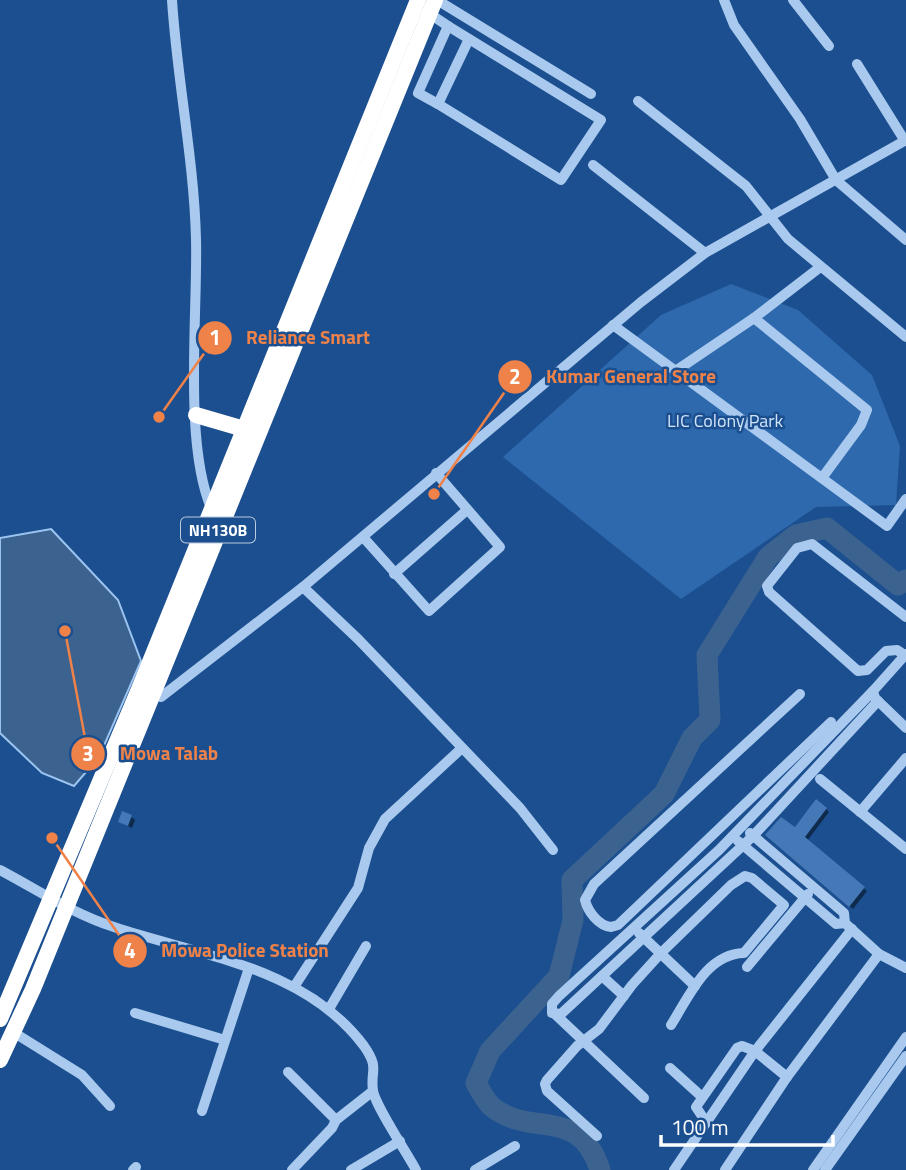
<svg xmlns="http://www.w3.org/2000/svg" width="906" height="1170" viewBox="0 0 906 1170" font-family="'Titillium Web',sans-serif">
  <rect width="100%" height="100%" fill="#1b4f8f"/>
  <path fill="#2e69ad" d="M731 284 798 310 872 375 900 446 896 505 816 507 681 599 503 457 661 315Z"/>
  <path fill="#3c6290" stroke="#9cc4f0" stroke-width="2" d="M51 529 118 600 141 661 99 757 74 786 42 773 0 733V538Z"/>
  <g fill="#0007">
    <path d="M826 809 829 812 807 841 867 891 853 909 767 835 795 830Z"/>
    <path d="M131 817 135 820 132 828 120 822Z"/>
  </g>
  <g fill="none" stroke-linecap="round" stroke-linejoin="round">
    <path stroke="#3c6290" stroke-width="21" d="M600 1170C579 1104 530 1139 491 1106 485 1100 480 1090 476 1083L490 1051 559 976 573 920 572 880 664 794 692 738 710 720 707 655 768 557 796 535 827 528 898 585 906 580"/>
  </g>
  <g fill="#4478b7">
    <path d="M816 799 827 808 805 837 865 887 849 907 765 835 781 817 795 827Z"/>
    <path d="M122 811 132 815 128 826 118 822Z"/>
  </g>
  <g fill="none" stroke-linecap="round" stroke-linejoin="round">
    <g stroke="#a9c9ee" stroke-width="10">
      <path d="M172 0C177 80 194 159 196 239 198 313 183 445 212 510"/>
      <path d="M437 0 591 94"/>
      <path d="M724 0 734 25 800 119 836 180 906 240"/>
      <path d="M793 0 829 46"/>
      <path d="M430 14 448 26 601 120 561 180 438 104 469 39"/>
      <path d="M857 64 905 141"/>
      <path d="M638 101 746 186 788 239 906 337"/>
      <path d="M438 104 418 93 448 26"/>
      <path d="M593 165 705 253"/>
      <path d="M754 318 819 268"/>
      <path d="M613 325 887 526 906 499"/>
      <path d="M677 370 754 318 867 410 861 425 822 478"/>
      <path d="M363 537 429 611 500 547 436 473"/>
      <path d="M394 574 467 510"/>
      <path d="M303 587 358 639 520 808 553 850"/>
      <path d="M906 617 812 544 797 548 767 586 769 592 858 671 867 670 886 651 897 650 906 656"/>
      <path d="M906 654 873 691 875 698 906 728"/>
      <path d="M873 691 719 850 559 996 552 1004V1013L561 1014 753 836 878 701"/>
      <path d="M148 692 161 697 303 587 641 302 705 253 906 140"/>
      <path d="M800 694 594 884 585 900C588 912 599 926 611 927L618 925 831 722"/>
      <path d="M820 779 906 849"/>
      <path d="M860 812 906 758"/>
      <path d="M738 841 836 924 845 923 844 913 750 833"/>
      <path d="M0 870C38 890 73 914 114 927 201 956 305 967 364 1046 380 1069 370 1070 373 1091 376 1107 407 1153 416 1170"/>
      <path d="M847 925 879 954 906 968"/>
      <path d="M639 933 695 986"/>
      <path d="M747 967 808 894"/>
      <path d="M602 976 624 996"/>
      <path d="M294 987 358 888 369 848 385 819 462 748"/>
      <path d="M329 1009 366 946"/>
      <path d="M135 1013 225 1040"/>
      <path d="M556 1015 644 1098"/>
      <path d="M13 1032 82 1075 110 1106"/>
      <path d="M670 1068 701 1096"/>
      <path d="M288 1072 336 1120"/>
      <path d="M202 1111 249 968"/>
      <path d="M706 1122 696 1107 737 1048 742 1046 755 1051 787 1077"/>
      <path d="M597 1136 547 1091 545 1084 547 1080 577 1046 599 1029 632 985 661 953 731 885 745 876 752 878 784 905 744 953C706 954 689 997 671 1025"/>
      <path d="M133 1170 136 1167"/>
      <path d="M292 1170 332 1128 336 1120 373 1091"/>
      <path d="M351 1170 400 1141"/>
      <path d="M475 1170 515 1146"/>
      <path d="M674 1170 755 1051 852 929"/>
      <path d="M725 1170 787 1077 879 954"/>
      <path d="M813 1170 906 1037"/>
      <path d="M825 1170 906 1056"/>
    </g>
    <g stroke="#fff" stroke-width="16">
      <path d="M196 415 244 429"/>
      <path d="M0 1019 139 689 418 0"/>
      <path d="M0 1060 33 989 435 0"/>
    </g>
  </g>
  <g text-anchor="middle" stroke-width="5" stroke-linejoin="round" paint-order="stroke">
    <rect fill="#1b4f8f" stroke="#bbcadd" stroke-width="2" x="181" y="517.5" width="74" height="25" rx="5"/>
    <g font-size="16" font-weight="bold" fill="#fff">
      <text x="218" y="536">NH130B</text>
    </g>
    <g font-size="18" fill="#cfe3fa" stroke="#1b4f8f">
      <text x="725" y="427">LIC Colony Park</text>
    </g>
  </g>
  <path fill="none" stroke="#ee8249" stroke-width="2.5" d="M159 417L215 338M434 494L515 377M65 631L88 754M52 838L130 951"/>
  <g fill="#ee8249" stroke="#1b4f8f" stroke-width="2.5">
    <circle cx="159" cy="417" r="7"/>
    <circle cx="434" cy="494" r="7"/>
    <circle cx="65" cy="631" r="7"/>
    <circle cx="52" cy="838" r="7"/>
    <circle cx="215" cy="338" r="18"/>
    <circle cx="515" cy="377" r="18"/>
    <circle cx="88" cy="754" r="18"/>
    <circle cx="130" cy="951" r="18"/>
  </g>
  <g font-size="21" text-anchor="middle" font-weight="bold" fill="#fff">
    <text x="215" y="345">1</text>
    <text x="515" y="384">2</text>
    <text x="88" y="761">3</text>
    <text x="130" y="958">4</text>
  </g>
  <g font-size="19" text-anchor="middle" font-weight="bold" fill="#ee8249" stroke="#1b4f8f" stroke-width="5" stroke-linejoin="round" paint-order="stroke">
    <text x="308" y="344">Reliance Smart</text>
    <text x="631" y="383">Kumar General Store</text>
    <text x="169" y="760">Mowa Talab</text>
    <text x="245" y="957">Mowa Police Station</text>
  </g>
  <path d="M661 1135v10h172v-10" fill="none" stroke="#ffffff" stroke-width="3.5"/>
  <text x="671" y="1135" font-size="21" fill="#ffffff" stroke="#1b4f8f" stroke-width="5" paint-order="stroke">100 m</text>
</svg>
